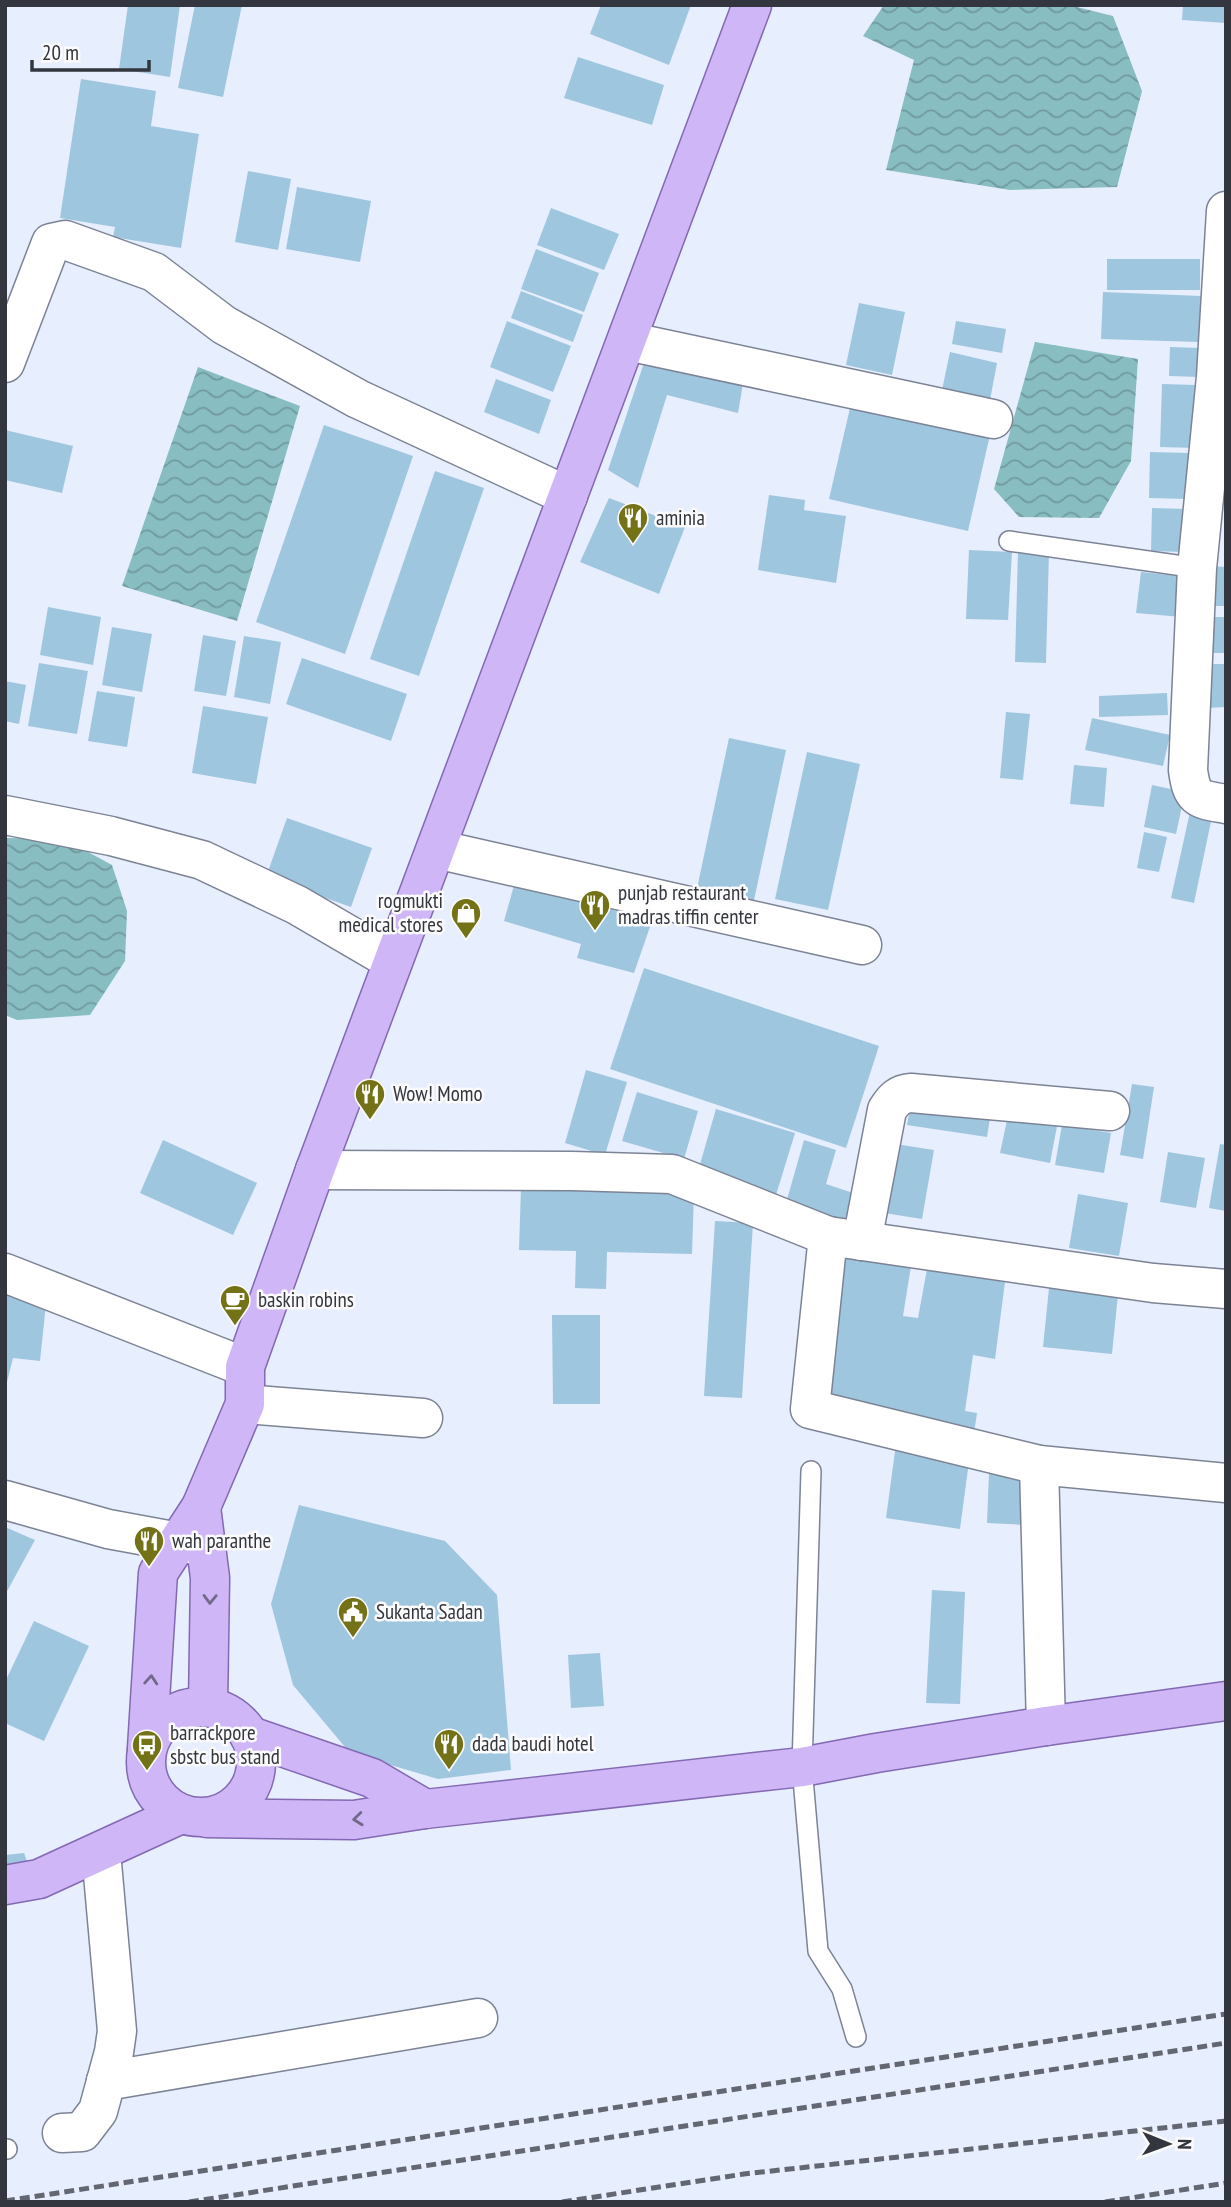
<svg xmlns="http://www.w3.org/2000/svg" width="1231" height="2207" viewBox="0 0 1231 2207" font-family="'PT Sans Narrow',sans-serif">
  <defs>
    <pattern id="water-waves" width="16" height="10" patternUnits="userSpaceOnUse" patternTransform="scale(1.75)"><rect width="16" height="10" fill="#88bdc2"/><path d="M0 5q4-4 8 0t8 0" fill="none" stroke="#709a9f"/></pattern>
  </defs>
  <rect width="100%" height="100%" fill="#e7eefe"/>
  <g fill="url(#water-waves)">
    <path d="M884 5H1069L1113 16 1142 91 1117 187 1010 190 886 170 914 60 863 36Z"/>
    <path d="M1035 342 1138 359 1131 461 1099 518 1019 517 994 489Z"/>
    <path d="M198 367 300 406 237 621 122 586Z"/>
    <path d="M5 838 64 839 112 865 127 911 125 961 90 1015 17 1020 5 1015Z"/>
  </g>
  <g fill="#9fc6df">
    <path d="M128 5H180L170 77 119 69Z"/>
    <path d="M195 5H242L223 97 178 88Z"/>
    <path d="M601 5H691L669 65 590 34Z"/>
    <path d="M1183 5H1226V23L1182 20Z"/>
    <path d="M578 57 664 85 652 125 564 98Z"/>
    <path d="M81 79 156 91 151 126 199 134 181 248 113 237 115 227 60 218Z"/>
    <path d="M248 171 291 179 278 250 235 242Z"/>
    <path d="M297 187 371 201 360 262 286 249Z"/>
    <path d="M551 208 619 234 604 270 537 245Z"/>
    <path d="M536 249 599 273 584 312 521 289Z"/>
    <rect x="1107" y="259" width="93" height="31"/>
    <path d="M521 291 583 315 573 342 511 318Z"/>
    <path d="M1103 292 1201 296 1199 342 1101 339Z"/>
    <path d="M859 303 905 312 892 375 846 365Z"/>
    <path d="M507 321 571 346 553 392 490 367Z"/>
    <path d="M956 321 1006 329 1002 353 952 344Z"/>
    <path d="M650 345 746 366 738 413 667 395 638 488 608 470Z"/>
    <path d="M1170 347 1200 348V377L1169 376Z"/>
    <path d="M950 352 997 363 990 400 942 390Z"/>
    <path d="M496 379 551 400 539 434 484 412Z"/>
    <path d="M1162 384 1196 385 1195 448 1160 447Z"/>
    <path d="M853 395 992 426 968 531 829 499Z"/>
    <path d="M324 425 413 456 345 654 256 622Z"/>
    <path d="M5 430 73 446 62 493 5 480Z"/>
    <path d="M1226 442V505H1220Z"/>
    <path d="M1150 452 1189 453 1188 499 1149 498Z"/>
    <path d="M435 471 484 488 419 676 370 659Z"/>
    <path d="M769 495 805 500 804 510 846 516 836 583 758 570Z"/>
    <path d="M609 498 685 527 659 594 580 562Z"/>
    <path d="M1152 508 1187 509 1185 552 1151 551Z"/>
    <path d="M969 550 1012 552 1008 620 966 619Z"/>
    <path d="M1018 551 1049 552 1046 663 1015 662Z"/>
    <path d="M1211 566 1226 567V606H1210Z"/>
    <path d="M1141 572 1187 577 1182 617 1136 613Z"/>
    <path d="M48 607 101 617 93 665 40 655Z"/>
    <path d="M1207 617H1226V653H1206Z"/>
    <path d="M112 627 152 634 142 692 102 685Z"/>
    <path d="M203 635 236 641 226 696 194 691Z"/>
    <path d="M244 636 281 642 270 704 234 697Z"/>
    <path d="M302 658 407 694 391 741 286 704Z"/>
    <path d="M39 663 88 671 77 734 28 726Z"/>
    <path d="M1206 664H1226V707L1206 708Z"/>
    <path d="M5 681 26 685 19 724 5 721Z"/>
    <path d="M97 691 135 697 127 747 88 741Z"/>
    <path d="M1167 693 1168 715 1099 717V696Z"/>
    <path d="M203 706 268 717 256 784 192 773Z"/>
    <path d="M1006 712 1030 714 1023 780 1000 778Z"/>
    <path d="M1092 718 1170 735 1163 766 1085 750Z"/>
    <path d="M729 738 786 750 753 905 696 893Z"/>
    <path d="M807 752 860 764 828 910 775 899Z"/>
    <path d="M1074 765 1107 768 1104 807 1070 804Z"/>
    <path d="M1152 785 1185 792 1176 834 1144 827Z"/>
    <path d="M1192 803 1214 807 1194 903 1171 898Z"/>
    <path d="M287 818 372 848 351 907 266 877Z"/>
    <path d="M1144 832 1167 837 1159 872 1137 868Z"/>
    <path d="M515 882 652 921 634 973 577 958 581 944 504 921Z"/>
    <path d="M644 968 879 1046 846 1148 610 1069Z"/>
    <path d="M586 1070 627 1082 605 1155 565 1143Z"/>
    <path d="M1132 1084 1154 1087 1143 1159 1120 1155Z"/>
    <path d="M637 1092 698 1111 684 1159 622 1141Z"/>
    <path d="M912 1098 991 1112 987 1137 907 1125Z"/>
    <path d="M716 1109 795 1133 776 1195 698 1171Z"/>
    <path d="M1009 1111 1058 1121 1050 1163 1000 1153Z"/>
    <path d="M1062 1125 1111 1133 1104 1173 1055 1165Z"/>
    <path d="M163 1140 257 1183 233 1235 140 1193Z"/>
    <path d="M804 1140 836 1150 826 1184 856 1194 848 1222 786 1203Z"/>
    <path d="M889 1143 934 1150 922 1219 878 1212Z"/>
    <path d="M1220 1144 1226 1145V1211L1209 1208Z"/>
    <path d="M1168 1152 1205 1158 1196 1208 1160 1202Z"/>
    <path d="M521 1187 694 1192 692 1254 607 1252 606 1289 575 1288 576 1251 519 1250Z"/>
    <path d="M1078 1194 1128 1203 1119 1256 1069 1248Z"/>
    <path d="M715 1221 753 1223 742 1398 704 1396Z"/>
    <path d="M836 1253 911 1266 903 1316 918 1318 927 1269 1005 1282 995 1359 973 1355 965 1411 977 1413 974 1433 822 1403Z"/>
    <path d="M1050 1278 1119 1284 1112 1354 1043 1347Z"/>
    <path d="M5 1290 46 1304 40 1361 13 1358 6 1386Z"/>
    <path d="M552 1315H600V1404H553Z"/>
    <path d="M896 1444 970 1454 960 1529 886 1518Z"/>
    <path d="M989 1473 1031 1476 1028 1525 987 1523Z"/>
    <path d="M299 1505 445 1541 497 1595 511 1770 438 1779 350 1753 293 1685 271 1604Z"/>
    <path d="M5 1527 35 1540 5 1595Z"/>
    <path d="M932 1590 965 1592 960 1704 926 1703Z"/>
    <path d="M34 1621 89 1646 44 1741 5 1723V1682Z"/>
    <path d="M600 1653 604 1706 571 1708 568 1655Z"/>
    <path d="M24 1853 32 1876 5 1881V1855Z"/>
  </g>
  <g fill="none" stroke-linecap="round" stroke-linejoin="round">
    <g stroke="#7b8395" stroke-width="22">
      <g id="lane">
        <path d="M1009 541 1197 568"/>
        <path d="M811 1471 802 1767 818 1951 842 1989 856 2037"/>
        <path d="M5 2149H7"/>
      </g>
    </g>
    <g stroke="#7b8395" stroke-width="41">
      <g id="street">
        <path d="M1226 211 1216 377 1197 568 1188 770C1192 800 1198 799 1226 804"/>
        <path d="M627 341 993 419"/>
        <path d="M5 363 51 243 65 240 154 272 224 325 358 399 568 496"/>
        <path d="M5 815 111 836 202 860 297 905 393 961"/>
        <path d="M436 849 862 945"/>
        <path d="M315 1170 572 1171 672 1174 828 1236 1153 1283 1226 1289"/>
        <path d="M828 1236 810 1409 1039 1465 1226 1483"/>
        <path d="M862 1241 887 1110C894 1099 899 1094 911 1093L1110 1111"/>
        <path d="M5 1273 245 1367"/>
        <path d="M245 1404 423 1418"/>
        <path d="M1039 1465 1046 1726"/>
        <path d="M5 1500 108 1529 206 1547"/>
        <path d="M106 2081 478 2018"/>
        <path d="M62 2133 82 2132 98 2111 114 2052 117 2031 101 1852"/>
      </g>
    </g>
    <g stroke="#8369b3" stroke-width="41">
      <g id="primary">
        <path d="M201 1507 210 1578 208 1706"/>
        <circle cx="201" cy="1762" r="55"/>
        <path d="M250 1736 372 1778 425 1809"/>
        <path d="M147 1748 158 1573 201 1507 245 1404V1367L315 1170 752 5"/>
        <path d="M207 1818 354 1820 425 1809 802 1767 876 1753 1046 1726 1226 1701"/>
        <path d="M5 1885 39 1879 181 1814"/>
      </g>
    </g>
    <use href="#lane" stroke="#fff" stroke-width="19"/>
    <use href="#street" stroke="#fff" stroke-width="38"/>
    <use href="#primary" stroke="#ceb6f7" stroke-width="38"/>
    <g stroke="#636771" stroke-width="5" stroke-dasharray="10 5" stroke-linecap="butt">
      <path d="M5 2201 1226 2014"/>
      <path d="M189 2202 1226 2043"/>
      <path d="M562 2202 744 2174 1226 2121"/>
      <path d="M1105 2202 1226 2183"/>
    </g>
  </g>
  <defs><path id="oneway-chevron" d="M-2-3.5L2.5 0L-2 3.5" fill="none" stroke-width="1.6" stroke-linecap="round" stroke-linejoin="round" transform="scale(1.75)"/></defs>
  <g stroke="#716988">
    <use href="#oneway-chevron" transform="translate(210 1599) rotate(91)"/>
    <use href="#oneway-chevron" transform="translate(151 1680) rotate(-86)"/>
    <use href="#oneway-chevron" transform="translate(358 1819) rotate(174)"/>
  </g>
  <defs>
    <g id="restaurant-pin" transform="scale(1.575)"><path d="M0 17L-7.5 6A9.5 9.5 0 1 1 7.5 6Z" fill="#737216" stroke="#fbfbfb"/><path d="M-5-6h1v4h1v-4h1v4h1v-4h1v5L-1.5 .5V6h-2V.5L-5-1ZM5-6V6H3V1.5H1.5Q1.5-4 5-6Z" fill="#fff"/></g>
    <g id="shop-pin" transform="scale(1.575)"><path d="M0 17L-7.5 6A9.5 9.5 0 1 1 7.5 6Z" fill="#737216" stroke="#fbfbfb"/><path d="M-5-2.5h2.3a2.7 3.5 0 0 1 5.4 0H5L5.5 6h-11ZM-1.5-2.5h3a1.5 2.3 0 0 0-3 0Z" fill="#fff"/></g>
    <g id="cafe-pin" transform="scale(1.575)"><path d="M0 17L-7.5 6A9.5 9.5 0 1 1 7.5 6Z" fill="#737216" stroke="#fbfbfb"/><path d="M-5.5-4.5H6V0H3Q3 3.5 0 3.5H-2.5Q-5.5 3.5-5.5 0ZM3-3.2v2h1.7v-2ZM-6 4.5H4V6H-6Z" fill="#fff"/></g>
    <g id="civic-pin" transform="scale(1.575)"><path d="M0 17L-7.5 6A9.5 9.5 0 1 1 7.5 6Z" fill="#737216" stroke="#fbfbfb"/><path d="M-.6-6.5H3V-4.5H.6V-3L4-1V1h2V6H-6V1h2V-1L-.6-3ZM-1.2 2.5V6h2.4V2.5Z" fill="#fff"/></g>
    <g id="bus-pin" transform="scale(1.575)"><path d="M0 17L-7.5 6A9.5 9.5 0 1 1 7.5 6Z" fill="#737216" stroke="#fbfbfb"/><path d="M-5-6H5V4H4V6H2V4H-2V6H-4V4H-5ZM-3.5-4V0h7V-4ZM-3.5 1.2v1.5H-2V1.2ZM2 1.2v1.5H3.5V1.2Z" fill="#fff"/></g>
  </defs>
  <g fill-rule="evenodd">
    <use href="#restaurant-pin" x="633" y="518"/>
    <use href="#restaurant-pin" x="595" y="905"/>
    <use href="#shop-pin" x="466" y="913"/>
    <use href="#restaurant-pin" x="370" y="1094"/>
    <use href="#cafe-pin" x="235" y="1300"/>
    <use href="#restaurant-pin" x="149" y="1541"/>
    <use href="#civic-pin" x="353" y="1612"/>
    <use href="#restaurant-pin" x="449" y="1744"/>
    <use href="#bus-pin" x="147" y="1745"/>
  </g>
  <g text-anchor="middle" stroke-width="5" stroke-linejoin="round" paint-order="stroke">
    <g font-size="21" fill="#33363e" stroke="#fbfbfb" text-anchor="start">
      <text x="656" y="525">aminia</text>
      <text x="618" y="900">punjab restaurant<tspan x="618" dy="24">madras tiffin center</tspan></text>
      <text x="443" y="908" text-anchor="end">rogmukti<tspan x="443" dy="24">medical stores</tspan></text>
      <text x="393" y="1101">Wow! Momo</text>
      <text x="258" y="1307">baskin robins</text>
      <text x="172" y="1548">wah paranthe</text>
      <text x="376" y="1619">Sukanta Sadan</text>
      <text x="170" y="1740">barrackpore<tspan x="170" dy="24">sbstc bus stand</tspan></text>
      <text x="472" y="1751">dada baudi hotel</text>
    </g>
  </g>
  <rect width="1231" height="2207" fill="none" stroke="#33363e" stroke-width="14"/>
  <g transform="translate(1168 2144) rotate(91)" stroke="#fbfbfb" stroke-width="5" paint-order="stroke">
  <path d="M0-5L12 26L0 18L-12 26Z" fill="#33363e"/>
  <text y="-10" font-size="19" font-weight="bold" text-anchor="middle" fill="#33363e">N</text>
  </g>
  <path d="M32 60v10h117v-10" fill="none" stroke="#33363e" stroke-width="3.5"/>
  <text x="42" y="60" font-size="21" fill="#33363e" stroke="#fbfbfb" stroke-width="5" paint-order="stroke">20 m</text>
</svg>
